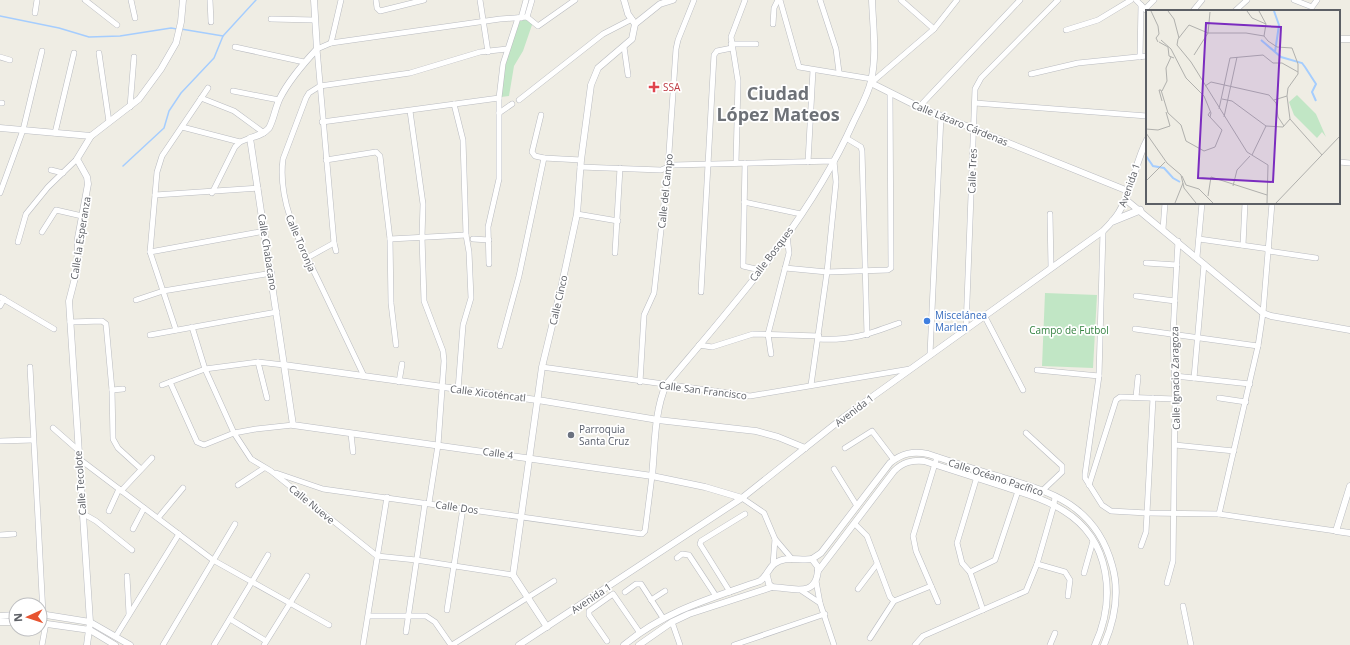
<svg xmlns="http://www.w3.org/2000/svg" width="1350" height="645" viewBox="0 0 1350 645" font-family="'Open Sans',sans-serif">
  <rect width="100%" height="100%" fill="#efede4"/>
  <g fill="#c1e6c5">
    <path d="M519 18 533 22 523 51 514 66 509 96 501 97 504 64Z"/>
    <path d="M1045 293 1097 295 1093 368 1042 366Z"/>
  </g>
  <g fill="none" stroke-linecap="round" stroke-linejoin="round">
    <g stroke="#a5cdfe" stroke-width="1.5">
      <path d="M0 16 59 28 89 37 120 36 171 28 177 29"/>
      <path d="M181 29 223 36"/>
      <path d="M123 166 164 128 169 111 181 93 214 58 223 36 256 0"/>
    </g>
    <g stroke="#b9bbc0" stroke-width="6">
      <g id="minor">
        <path d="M85 0 117 25"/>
        <path d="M131 0 135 18"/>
        <path d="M210 0 211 22"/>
        <path d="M376 0 377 8 380 11 424 0"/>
        <path d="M480 0 488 52"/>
        <path d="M780 0 799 67 872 79"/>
        <path d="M820 0 836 49 839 72"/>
        <path d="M901 0 934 29"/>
        <path d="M1136 0 1147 11"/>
        <path d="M1294 0 1312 7 1317 0"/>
        <path d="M1145 9 1154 0"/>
        <path d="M1193 11 1202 0"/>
        <path d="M1235 11 1247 0"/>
        <path d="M35 13 37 0"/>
        <path d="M527 17 538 26 575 0"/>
        <path d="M527 17 532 0"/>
        <path d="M521 18 526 0"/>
        <path d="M271 19 315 20"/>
        <path d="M773 24 774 8 778 0"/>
        <path d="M1066 30 1098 20 1131 0"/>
        <path d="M331 43 341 0"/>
        <path d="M731 44H756"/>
        <path d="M235 47 304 62"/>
        <path d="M624 47 628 75"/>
        <path d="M99 53 109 122"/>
        <path d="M0 57 10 60"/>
        <path d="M1140 57 1141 5"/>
        <path d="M1031 74 1078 63 1147 56"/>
        <path d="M871 83 934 29 957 0"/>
        <path d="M233 91 279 100"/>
        <path d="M201 98 234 111 264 133"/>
        <path d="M519 100 603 34 632 19"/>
        <path d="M0 103H2"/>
        <path d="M975 103 1147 116"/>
        <path d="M454 104 463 140 466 235 469 252 471 298 463 325 458 390"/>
        <path d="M130 107 134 57"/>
        <path d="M919 107 1020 0"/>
        <path d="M410 111 423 204 422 237 424 301 443 351 444 361 438 445 429 503"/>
        <path d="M499 113 512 104"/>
        <path d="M322 122 499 98"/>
        <path d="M182 127 240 142"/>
        <path d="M55 133 74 53"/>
        <path d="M846 138 861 147 862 151 867 335"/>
        <path d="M544 158 581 160"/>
        <path d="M326 160 376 152 380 156 390 239 391 303 396 345"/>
        <path d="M808 162 813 70"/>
        <path d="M1339 162 1350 163"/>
        <path d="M736 163 738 81 731 37 745 0"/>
        <path d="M745 163 743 266 760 270"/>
        <path d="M580 167 661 170 673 165 834 161 836 182 827 272 811 385"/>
        <path d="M51 170 63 173"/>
        <path d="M0 193 23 130 42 51"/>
        <path d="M212 193 235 147 240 142 250 138"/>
        <path d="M155 195 258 188"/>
        <path d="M744 202 801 214"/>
        <path d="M577 214 618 221"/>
        <path d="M1050 214 1051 267"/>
        <path d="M1163 229 1165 203"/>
        <path d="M1103 231 1099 376 1085 474V478L1102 505 1111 511 1147 513 1219 514 1336 531"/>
        <path d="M42 232 56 210 82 216"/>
        <path d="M390 239 466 235"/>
        <path d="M473 239 489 240"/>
        <path d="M1199 239 1269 249"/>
        <path d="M18 242 26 214 48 187 77 159"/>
        <path d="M1243 245 1245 203"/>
        <path d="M336 251 334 243 317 49 331 43 500 19 527 17"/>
        <path d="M1268 251 1316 258"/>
        <path d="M150 252 265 231"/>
        <path d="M615 253 620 168"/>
        <path d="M1197 257 1202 203"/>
        <path d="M307 258 334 243"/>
        <path d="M1146 263 1177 265"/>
        <path d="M489 264 488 227 499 179V98L503 64 518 18"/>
        <path d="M785 268 827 272 888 270 891 268 890 94"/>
        <path d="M701 292 714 55 717 51 732 48"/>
        <path d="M1136 296 1175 301"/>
        <path d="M0 297 54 329"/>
        <path d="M136 300 163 291 272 273"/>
        <path d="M0 306 4 299"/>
        <path d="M984 315 1023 390"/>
        <path d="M70 322 102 321 106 324 112 390 113 439 118 448 141 469"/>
        <path d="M192 327 205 369 234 433 251 459 271 471 377 556 416 560 513 575"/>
        <path d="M966 328 975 89 981 78 1058 0"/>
        <path d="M1135 329 1258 346"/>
        <path d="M176 330 150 252 157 172 162 156 208 88"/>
        <path d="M150 335 277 312"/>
        <path d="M818 339C852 341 869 334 899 323"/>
        <path d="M699 345 712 347 753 334 819 336"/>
        <path d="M500 346 519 276 544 158 535 156 532 152 541 115"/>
        <path d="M771 354 768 334 789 253 787 235"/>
        <path d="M930 354 941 116"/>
        <path d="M258 362 267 398"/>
        <path d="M30 367 43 614"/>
        <path d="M542 367 750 396 910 369"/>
        <path d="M1037 370 1099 376"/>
        <path d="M364 376C350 347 336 317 322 288 303 248 277 205 283 159L306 98 309 93 320 86 410 73 480 52 507 49"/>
        <path d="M1175 376 1250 384"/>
        <path d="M1194 378 1204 264"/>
        <path d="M170 382 197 442 204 445 234 433 256 429 293 425"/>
        <path d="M399 382 402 364"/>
        <path d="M640 382 644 315 654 293 668 167 676 49 678 40 694 0"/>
        <path d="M162 385 205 369 258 362 284 365"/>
        <path d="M112 390 123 389"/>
        <path d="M1136 397 1138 377"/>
        <path d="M1219 398 1246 402"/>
        <path d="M53 428 78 450"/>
        <path d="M1026 433 1062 466V472L1042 491"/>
        <path d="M351 434 353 452"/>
        <path d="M0 441 33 440"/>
        <path d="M1175 445 1234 451"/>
        <path d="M845 448 872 431 894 460"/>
        <path d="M937 457 913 536 916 551 938 602"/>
        <path d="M78 458 213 560 329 625"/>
        <path d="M834 469 857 506"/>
        <path d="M979 470 957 543 962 563 970 572 983 610"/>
        <path d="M276 473 323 489 642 534 645 531 652 476"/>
        <path d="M238 485 264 468"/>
        <path d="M1089 485 1116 400 1120 397 1175 399"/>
        <path d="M121 491 152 458"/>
        <path d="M742 498 764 513 775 539 792 559"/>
        <path d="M109 511 119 489"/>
        <path d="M82 513 96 521 132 550"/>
        <path d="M1219 514 1258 346 1263 313 1272 203"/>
        <path d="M158 518 183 488"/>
        <path d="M855 524 867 536 890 597 894 601"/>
        <path d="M133 529 144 508"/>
        <path d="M0 535 14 534"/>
        <path d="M1141 546 1146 532 1147 513 1153 398"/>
        <path d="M677 558 682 554 689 555 716 596"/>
        <path d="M1037 564 1065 572 1070 580 1068 596"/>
        <path d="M773 565 775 539"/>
        <path d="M970 572 995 560 1018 491"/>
        <path d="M1084 573 1093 541"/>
        <path d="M127 576 129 614"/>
        <path d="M816 581 820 603 834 645"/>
        <path d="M1167 583 1173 561 1175 399 1173 333 1178 241"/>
        <path d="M858 589 877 564"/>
        <path d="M802 591 820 603"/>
        <path d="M625 592 636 584H641L663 618"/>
        <path d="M730 592 700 544 701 541 745 514"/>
        <path d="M651 600 665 591"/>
        <path d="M894 601 931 586"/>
        <path d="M1183 606 1191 645"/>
        <path d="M447 610 463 508"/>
        <path d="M369 616H426L435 622 451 645"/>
        <path d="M230 619 266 641"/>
        <path d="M672 622 680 645"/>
        <path d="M406 632 425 503"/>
        <path d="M116 636 179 534"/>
        <path d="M870 638 894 601"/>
        <path d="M607 641 589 615V611L613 594 640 633"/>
        <path d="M42 645 46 623"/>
        <path d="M163 645 235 524"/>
        <path d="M214 645 268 555"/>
        <path d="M264 645 307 576"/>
        <path d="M363 645 387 497"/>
        <path d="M452 645 554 581"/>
        <path d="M734 645 825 614"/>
        <path d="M915 645 923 636 1026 591 1037 564 1054 505 1055 496"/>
        <path d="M1050 645 1055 633"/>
      </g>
    </g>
    <g stroke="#b9bbc0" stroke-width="7">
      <g id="tertiary">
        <path d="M314 0 317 49C303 64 289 80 280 98 275 108 274 119 269 128 264 134 257 136 250 138L293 425 652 476 705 487 742 498"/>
        <path d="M624 0 628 14 635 24"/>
        <path d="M1339 39H1350"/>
        <path d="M871 83 919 107 1128 191"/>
        <path d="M0 128 91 136 139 99 161 69 176 43 181 22 183 0"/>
        <path d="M1125 199 1263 313 1271 316 1350 330"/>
        <path d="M284 365 544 401 658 420 756 431 778 437 805 448"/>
        <path d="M652 476C655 447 654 412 666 385 734 304 809 221 853 123 859 110 868 95 871 81 877 55 873 27 872 0"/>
        <path d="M1350 486 1336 531 1350 533"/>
        <path d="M812 559 821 553 890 463C902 453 913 451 928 454 952 462 976 470 1001 477 1026 485 1055 492 1076 509 1094 523 1106 543 1112 565 1120 592 1115 619 1104 645"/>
        <path d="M818 571 894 471C903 462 912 460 924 461 952 470 980 479 1008 488 1027 494 1047 500 1064 511 1111 540 1116 599 1095 645"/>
        <path d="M40 614 90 622 130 645"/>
        <path d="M0 616 16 615"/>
        <path d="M0 622H16"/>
        <path d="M40 623 90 630 115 645"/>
        <path d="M547 627 513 575 542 367 560 293 577 214 581 160 591 85 598 68 632 39 635 24 660 4 673 0"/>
        <path d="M87 645 90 622 69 301 77 270 78 238 88 184 87 177 77 159 91 136"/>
        <path d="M519 645 742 498 844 417 1103 231C1109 225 1115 219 1119 212 1133 190 1135 162 1147 140"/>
        <path d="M624 645C667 610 709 599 760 581 767 576 768 569 774 564 785 555 799 561 812 559L818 567C818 599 793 588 772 587L769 584 767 576"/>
        <path d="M639 645 672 622 689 614 772 587"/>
      </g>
    </g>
    <g stroke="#babcc2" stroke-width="8">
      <path id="secondary" d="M1113 221 1140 210"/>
    </g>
    <use href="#minor" stroke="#fff" stroke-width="5"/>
    <use href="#tertiary" stroke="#fff" stroke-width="6"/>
    <use href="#secondary" stroke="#fff" stroke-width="7"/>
  </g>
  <path fill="#e0444e" stroke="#fff" stroke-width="1.5" d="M652 81h4v4h4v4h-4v4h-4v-4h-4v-4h4z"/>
  <circle fill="#3f7fe0" stroke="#fff" stroke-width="1.5" cx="927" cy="321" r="4"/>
  <circle fill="#6b7280" stroke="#fff" stroke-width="1.5" cx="571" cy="435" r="4"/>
  <g text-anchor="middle" stroke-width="3.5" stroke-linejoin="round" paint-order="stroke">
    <g font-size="10" fill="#be3a42" stroke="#fff" text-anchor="start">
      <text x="663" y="91">SSA</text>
    </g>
    <g font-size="10" fill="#5c5f65" stroke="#fff">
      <text transform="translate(960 123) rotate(22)" y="4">Calle Lázaro Cárdenas</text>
      <text transform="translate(972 171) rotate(-88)" y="4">Calle Tres</text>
      <text transform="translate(1129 185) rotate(-71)" y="4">Avenida 1</text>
      <text transform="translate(665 191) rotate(-84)" y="4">Calle del Campo</text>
      <text transform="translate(80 238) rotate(-81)" y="4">Calle la Esperanza</text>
      <text transform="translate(301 243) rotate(67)" y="4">Calle Toronja</text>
      <text transform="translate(268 252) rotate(81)" y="4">Calle Chabacano</text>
      <text transform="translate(771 254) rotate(-53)" y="4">Calle Bosques</text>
      <text transform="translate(558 300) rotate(-77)" y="4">Calle Cinco</text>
      <text transform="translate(1175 378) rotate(-91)" y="4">Calle Ignacio Zaragoza</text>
      <text transform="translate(703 390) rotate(7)" y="4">Calle San Francisco</text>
      <text transform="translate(488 393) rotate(7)" y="4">Calle Xicoténcatl</text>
      <text transform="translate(854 410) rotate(-37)" y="4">Avenida 1</text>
      <text transform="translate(498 453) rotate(8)" y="4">Calle 4</text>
      <text transform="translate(996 477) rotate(18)" y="4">Calle Océano Pacífico</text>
      <text transform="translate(80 483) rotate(-94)" y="4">Calle Tecolote</text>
      <text transform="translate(312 504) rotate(39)" y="4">Calle Nueve</text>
      <text transform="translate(457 507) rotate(8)" y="4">Calle Dos</text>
      <text transform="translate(591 598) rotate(-34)" y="4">Avenida 1</text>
    </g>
    <g font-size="10" fill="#366cbe" stroke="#fff" text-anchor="start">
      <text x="935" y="319">Miscelánea<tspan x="935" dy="12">Marlen</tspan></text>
    </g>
    <g font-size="10" fill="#358341" stroke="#fff">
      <text x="1069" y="334">Campo de Futbol</text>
    </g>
    <g font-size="10" fill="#5b616d" stroke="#fff" text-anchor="start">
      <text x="579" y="433">Parroquia<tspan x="579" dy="12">Santa Cruz</tspan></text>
    </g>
    <g font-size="18" font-weight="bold" fill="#6d7177" stroke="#fff">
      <text x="778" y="100">Ciudad<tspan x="778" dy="21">López Mateos</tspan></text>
    </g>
  </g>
  <g transform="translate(1146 10)">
    <rect width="194" height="194" fill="#efede4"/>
    <path d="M151 85 170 104 180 127 176 122 171 128 148 105 143 92Z" fill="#c1e6c5"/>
    <path fill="none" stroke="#a5cdfe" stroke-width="2" d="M128 1 133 15 129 42M115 30 135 47 156 53 159 57 170 74 166 82 170 91M0 146 7 156 18 158 27 168 34 172"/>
    <path fill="none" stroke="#b0b0ad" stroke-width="1" d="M5 1 12 16 13 24 10 28 12 32M22 1 28 9 33 28M101 1 106 8 120 14M113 1 120 14 118 26 122 31 131 37 146 38 152 54V64L142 78 141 86 144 109M15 30 25 39 40 68 58 86 65 103 64 107 62 105 64 102M13 32 22 37 23 46 28 48M31 35 45 52 101 142 122 155 121 193M31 35 32 29 43 15 62 23H100L118 26M48 45 62 23 64 2M59 76 65 72 123 85 130 93 132 107 138 116M15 80 22 103 35 115 40 131 58 141 69 137 76 120 64 107M15 80H13L16 91M16 81 21 71 20 58 25 47M76 89 86 91 120 116 137 117 144 109M128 90 141 86M73 99 84 48 117 45 127 53H136L152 62M78 107 91 47M144 109 176 145M0 119 12 120 24 116 20 102M0 123 21 153 35 165 38 178 50 193M106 145 120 116M36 166 40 175 53 179 67 193M0 171 19 152M87 176 91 160 104 146M62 186 65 167 121 185M29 193 37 173M130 193 194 126"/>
    <path fill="#7b2cbf" fill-opacity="0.15" stroke="#7b2cbf" stroke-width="2" d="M60 13 135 17 127 172 52 168Z"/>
    <rect width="194" height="194" fill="none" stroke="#5c5f65" stroke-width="2"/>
  </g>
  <g transform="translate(28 617) rotate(267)"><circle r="19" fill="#ffffff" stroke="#bebfc1"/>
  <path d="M0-3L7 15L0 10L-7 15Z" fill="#e75431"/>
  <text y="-6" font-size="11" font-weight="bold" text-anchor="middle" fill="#5c5f65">N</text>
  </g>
</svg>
